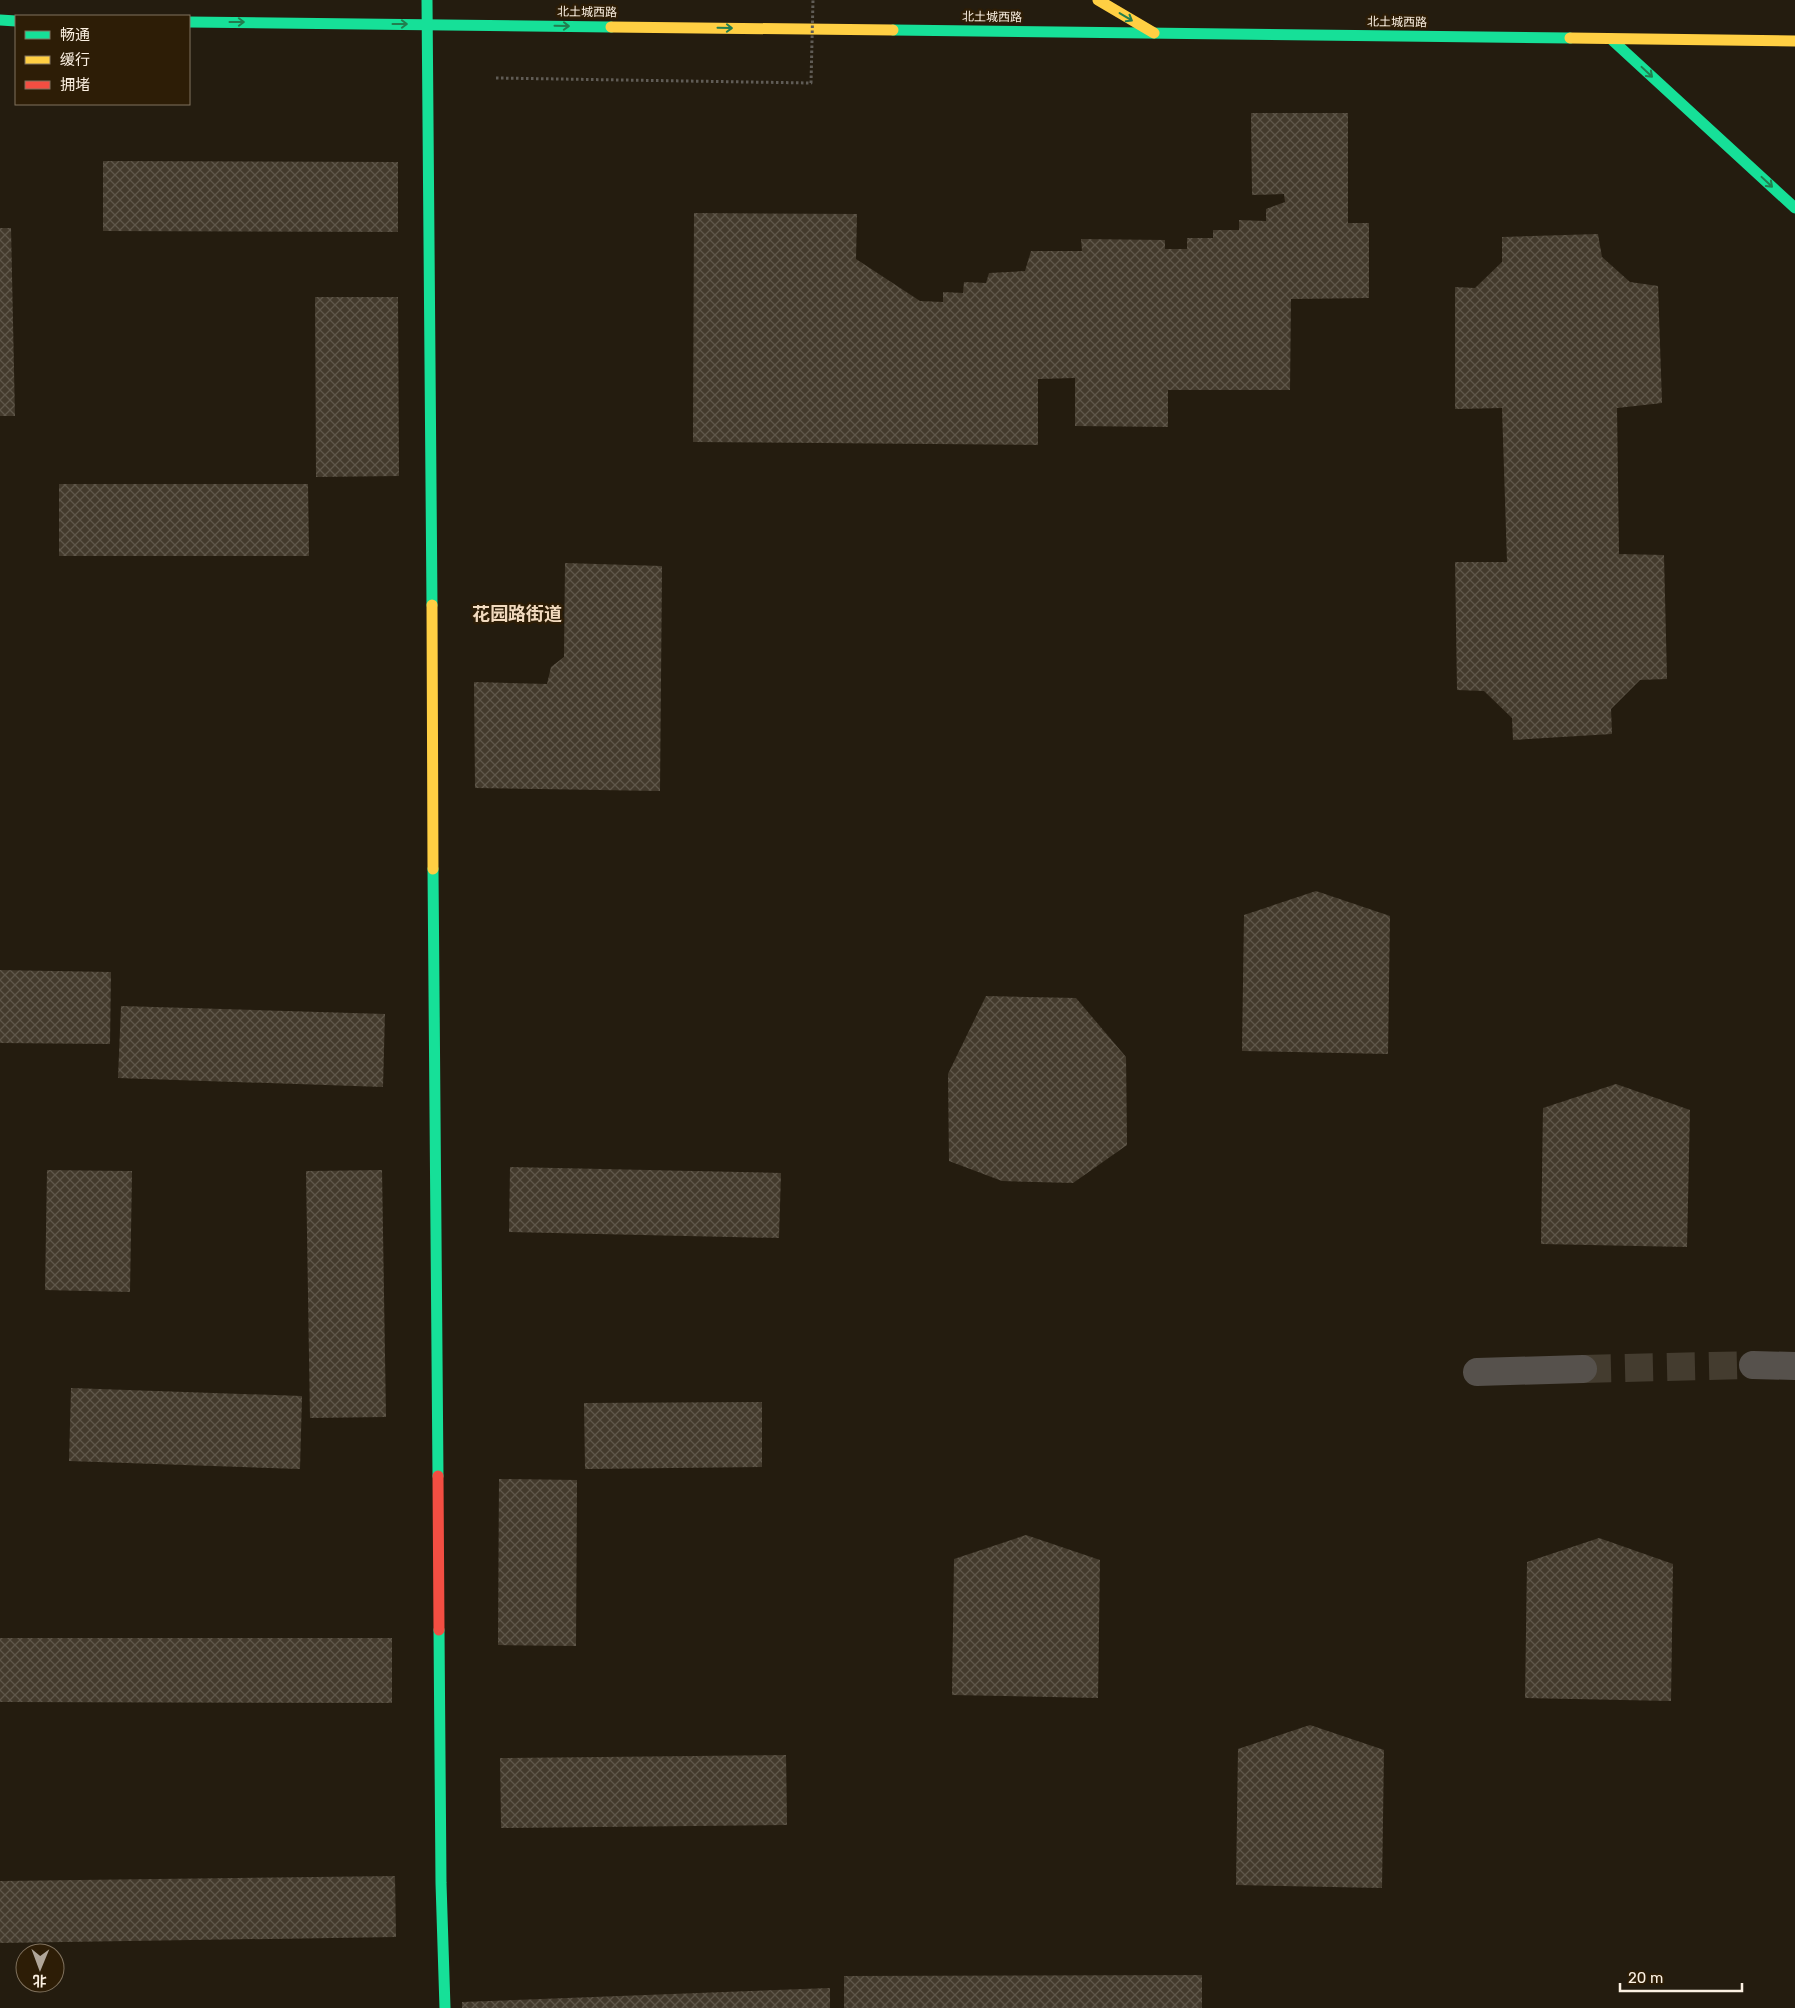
<svg xmlns="http://www.w3.org/2000/svg" width="1795" height="2008" viewBox="0 0 1795 2008" font-family="Rubik,'Noto Sans SC',sans-serif">
  <defs>
    <pattern id="building-cross-hatch" width="8" height="8" patternUnits="userSpaceOnUse" patternTransform="scale(1.25)"><rect width="8" height="8" fill="#433a2c"/><path d="M0 0l8 8M0 8l8-8" fill="none" stroke="#5f574a"/></pattern>
  </defs>
  <rect width="100%" height="100%" fill="#241c0f"/>
  <g fill="url(#building-cross-hatch)">
    <path d="M1251 113H1348V223H1369V298L1291 299 1290 390H1168V427L1075 426V378L1038 379V445L693 442 694 213 857 214 856 259 920 301 943 302V292L963 293 964 282 986 283 989 273 1025 271 1031 251H1082L1081 239 1165 240V249H1187V238H1213V230H1239V220L1266 221V209L1285 202 1284 194 1252 195Z"/>
    <path d="M103 161 398 162V232L103 231Z"/>
    <path d="M0 228H11L15 416H0Z"/>
    <path d="M1598 234 1602 257 1630 282 1658 286 1662 403 1617 408 1619 554 1664 555 1667 679 1640 680 1611 709 1612 734 1513 740 1512 718 1484 691 1457 690 1455 562H1507L1502 408 1455 409V287L1475 288 1502 262V237Z"/>
    <path d="M315 297H398L399 476 316 477Z"/>
    <path d="M59 484H308L309 556H59Z"/>
    <path d="M565 563 662 566 660 791 475 788 474 682 547 684 551 667 564 657Z"/>
    <path d="M1316 891 1390 916 1388 1054 1242 1051 1244 915Z"/>
    <path d="M0 970 111 972 110 1044 0 1043Z"/>
    <path d="M986 996 1076 998 1126 1057 1127 1145 1073 1183 1002 1181 949 1161 948 1074Z"/>
    <path d="M121 1006 385 1014 383 1087 118 1078Z"/>
    <path d="M1616 1084 1690 1110 1687 1247 1541 1244 1543 1108Z"/>
    <path d="M510 1167 781 1173 779 1238 509 1232Z"/>
    <path d="M47 1170 132 1171 130 1292 45 1290Z"/>
    <path d="M382 1170 386 1417 310 1418 306 1171Z"/>
    <path d="M71 1388 302 1396 300 1469 69 1461Z"/>
    <path d="M762 1402V1467L585 1469 584 1403Z"/>
    <path d="M499 1479 577 1480 576 1646 498 1645Z"/>
    <path d="M1026 1535 1100 1560 1098 1698 952 1695 954 1559Z"/>
    <path d="M1599 1538 1673 1564 1671 1701 1525 1698 1527 1562Z"/>
    <path d="M0 1638H392V1703L0 1702Z"/>
    <path d="M1310 1725 1384 1750 1382 1888 1236 1885 1238 1749Z"/>
    <path d="M786 1755 787 1825 501 1828 500 1758Z"/>
    <path d="M395 1876 396 1937 0 1943V1881Z"/>
    <path d="M1202 1975V2008H844V1976Z"/>
    <path d="M830 1988V2008H462V2002Z"/>
  </g>
  <g fill="none" stroke-linecap="round" stroke-linejoin="round">
    <path stroke="#443c2f" stroke-width="28" stroke-dasharray="28 14" stroke-linecap="butt" d="M1583 1369 1753 1365"/>
    <g stroke="#56514c" stroke-width="28">
      <path d="M1753 1365 1795 1366"/>
      <path d="M1477 1372 1583 1369"/>
    </g>
    <g stroke="#16e098" stroke-width="11">
      <path d="M427 0 432 605"/>
      <path d="M0 20 16 21"/>
      <path d="M189 22 611 27"/>
      <path d="M893 30 1570 38"/>
      <path d="M1611 39 1795 208"/>
      <path d="M433 869 438 1476"/>
      <path d="M439 1630 441 1883 445 2008"/>
    </g>
    <g stroke="#ffcf43" stroke-width="11">
      <path d="M1098 0 1154 33"/>
      <path d="M611 27 893 30"/>
      <path d="M1570 38 1795 41"/>
      <path d="M432 605 433 869"/>
    </g>
    <path stroke="#f24e42" stroke-width="11" d="M438 1476 439 1630"/>
    <path stroke="#605c56" stroke-width="3" stroke-dasharray="2.5 2.5" stroke-linecap="butt" d="M496 78 811 83 813 0"/>
  </g>
  <defs><path id="oneway-shaft" d="M-6 0H5M1.5-3L5.5 0L1.5 3" fill="none" stroke-width="1.6" stroke-linecap="round" stroke-linejoin="round" transform="scale(1.25)"/></defs>
  <g stroke="#227e4f">
    <use href="#oneway-shaft" transform="translate(1126 17) rotate(31)"/>
    <use href="#oneway-shaft" transform="translate(237 22)"/>
    <use href="#oneway-shaft" transform="translate(400 24)"/>
    <use href="#oneway-shaft" transform="translate(562 26) rotate(1)"/>
    <use href="#oneway-shaft" transform="translate(725 28) rotate(1)"/>
    <use href="#oneway-shaft" transform="translate(1647 72) rotate(43)"/>
    <use href="#oneway-shaft" transform="translate(1767 182) rotate(43)"/>
  </g>
  <g text-anchor="middle" stroke-width="5" stroke-linejoin="round" paint-order="stroke">
    <g font-size="12" fill="#fcf1e3" stroke="#2d1d06">
      <text transform="translate(587 12) rotate(1)" y="4">北土城西路</text>
      <text transform="translate(992 17) rotate(1)" y="4">北土城西路</text>
      <text transform="translate(1397 22) rotate(1)" y="4">北土城西路</text>
    </g>
    <g font-size="18" font-weight="bold" fill="#f1dabf" stroke="#2d1d06">
      <text x="517" y="620">花园路街道</text>
    </g>
  </g>
  <rect x="15" y="15" width="175" height="90" fill="#2d1d06" stroke="#80725e"/>
  <rect x="25" y="31" width="25" height="8" fill="#16e098" stroke="#80725e"/>
  <text x="60" y="40" font-size="15" fill="#fcf1e3">畅通</text>
  <rect x="25" y="56" width="25" height="8" fill="#ffcf43" stroke="#80725e"/>
  <text x="60" y="65" font-size="15" fill="#fcf1e3">缓行</text>
  <rect x="25" y="81" width="25" height="8" fill="#f24e42" stroke="#80725e"/>
  <text x="60" y="90" font-size="15" fill="#fcf1e3">拥堵</text>
  <g transform="translate(40 1968) rotate(181)"><circle r="24" fill="#2d1d06" stroke="#80725e"/>
  <path d="M0-4L9 19L0 12L-9 19Z" fill="#b0a699"/>
  <text y="-8" font-size="14" font-weight="bold" text-anchor="middle" fill="#fcf1e3">北</text>
  </g>
  <path d="M1620 1983v8h122v-8" fill="none" stroke="#fcf1e3" stroke-width="2.5"/>
  <text x="1628" y="1983" font-size="15" fill="#fcf1e3" stroke="#2d1d06" stroke-width="4" paint-order="stroke">20 m</text>
</svg>
